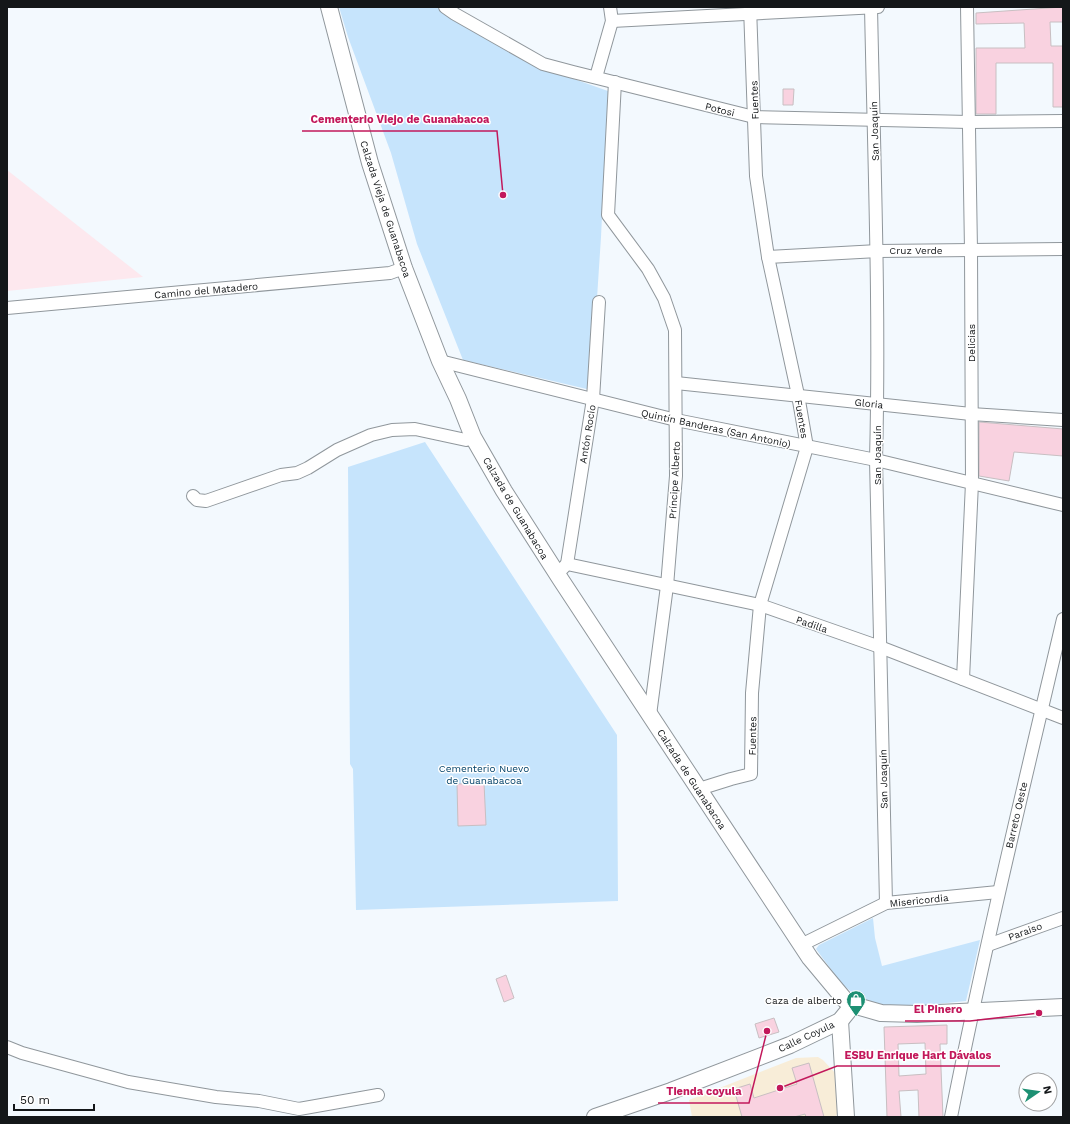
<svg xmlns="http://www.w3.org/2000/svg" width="1070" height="1124" viewBox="0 0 1070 1124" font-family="'Work Sans',sans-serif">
  <rect width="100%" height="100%" fill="#f3f9fe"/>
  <path fill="#fde8ee" d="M7 170 143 277 7 291Z"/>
  <path fill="#f8edd8" d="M818 1057 823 1060 838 1076 841 1100 836 1117H692L689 1100 796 1058Z"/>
  <g fill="#c6e4fc">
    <path d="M339 7H436L542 65 574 79 608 91 601 237 591 390 463 360 417 244 391 153 348 37Z"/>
    <path d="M425 442 617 735 618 901 356 910 353 769 350 764 348 467Z"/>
    <path d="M873 918 875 938 882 966 980 940 966 1001 908 1007H886L856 996 841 983 816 949 819 945Z"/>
  </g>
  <g fill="#f9d2e0" stroke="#c8bfc2" fill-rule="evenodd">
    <path d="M1063 7V22H1050L1051 46H1063V107H1053V63H996V114H976V48H1025L1024 23 976 24V13Z"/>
    <path d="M783 89H794L793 105H783Z"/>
    <path d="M979 422 1063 429V456L1014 452 1009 481 979 476Z"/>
    <path d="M484 783 486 825 458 826 457 784Z"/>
    <path d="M506 975 514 998 504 1002 496 979Z"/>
    <path d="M774 1018 779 1032 759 1038 755 1024Z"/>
    <path d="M947 1025V1044H940L943 1117H919L918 1090 899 1091 901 1117H887L884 1027ZM925 1043 926 1074 899 1076 898 1044Z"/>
    <path d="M809 1063 824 1117H806L805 1114 794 1117H742L734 1089 750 1084 754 1098 797 1084 792 1068Z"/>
  </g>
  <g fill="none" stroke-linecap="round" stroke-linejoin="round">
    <g stroke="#90979c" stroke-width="14">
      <g id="street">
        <path d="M445 7 455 14 543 64 573 72 754 117 969 122 1063 121"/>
        <path d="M871 7C874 158 880 309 876 460L886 903"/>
        <path d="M612 21 878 7"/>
        <path d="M596 77 612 21 610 7"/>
        <path d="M615 82 608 215 648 269 664 298 675 330 676 476 667 586 650 715"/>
        <path d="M768 257 878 251 1063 249"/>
        <path d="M7 308 345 277 390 273 404 268"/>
        <path d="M440 361 676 420 876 460 1063 505"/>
        <path d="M676 383 971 414 1063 420"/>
        <path d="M193 496 197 500 206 501 281 475 297 473 308 468 337 450 371 435 392 430 415 429 466 440 473 437"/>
        <path d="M567 564 593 399 599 302"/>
        <path d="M557 574 567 564 760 605 880 647 1063 718"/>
        <path d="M963 679 972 483 971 250 967 7"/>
        <path d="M699 789 731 779 751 774 752 693 760 605 807 447 798 395 768 257 756 176 750 7"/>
        <path d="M801 945 886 903 998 892"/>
        <path d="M988 945 1063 918"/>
        <path d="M7 1047 22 1053 128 1082 216 1097 259 1101 299 1109 378 1095"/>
        <path d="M951 1117C984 950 1024 785 1063 619"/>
      </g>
    </g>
    <g stroke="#90979c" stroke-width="18">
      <g id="secondary">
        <path d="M329 7 370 163 404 268 440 361 458 399 473 437 504 491 561 580 810 958 845 1000 853 1005 881 1013 917 1014 1063 1007"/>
        <path d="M840 1021 846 1117"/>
        <path d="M595 1117 671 1091 790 1045 840 1021 853 1005"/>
      </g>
    </g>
    <use href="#street" stroke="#fff" stroke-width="12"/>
    <use href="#secondary" stroke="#fff" stroke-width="16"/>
  </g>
  <defs>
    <g id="shop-pin" transform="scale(1)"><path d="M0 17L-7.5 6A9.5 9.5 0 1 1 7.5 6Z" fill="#1d9073" stroke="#fff"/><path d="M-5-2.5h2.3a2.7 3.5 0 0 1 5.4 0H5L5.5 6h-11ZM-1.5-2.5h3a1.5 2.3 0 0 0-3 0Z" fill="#fff"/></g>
  </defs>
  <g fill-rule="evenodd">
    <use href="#shop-pin" x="856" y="1000"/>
  </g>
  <g text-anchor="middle" stroke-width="3" stroke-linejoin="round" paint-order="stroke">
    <g font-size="10" fill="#141719" stroke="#fff">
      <text transform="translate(754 100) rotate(-92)" y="4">Fuentes</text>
      <text transform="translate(720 109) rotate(14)" y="4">Potosi</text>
      <text transform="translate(874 131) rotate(-92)" y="4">San Joaquín</text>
      <text transform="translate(386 209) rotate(72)" y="4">Calzada Vieja de Guanabacoa</text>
      <text x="916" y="254">Cruz Verde</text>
      <text transform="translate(206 290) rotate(-5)" y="4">Camino del Matadero</text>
      <text transform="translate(971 343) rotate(-90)" y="4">Delicias</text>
      <text transform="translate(869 403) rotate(6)" y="4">Gloria</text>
      <text transform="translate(802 419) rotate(80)" y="4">Fuentes</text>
      <text transform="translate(716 428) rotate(12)" y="4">Quintín Banderas (San Antonio)</text>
      <text transform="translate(587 434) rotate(-81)" y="4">Antón Rocío</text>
      <text transform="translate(877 455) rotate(-90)" y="4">San Joaquín</text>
      <text transform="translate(674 480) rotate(-87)" y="4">Príncipe Alberto</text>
      <text transform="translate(516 508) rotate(59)" y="4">Calzada de Guanabacoa</text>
      <text transform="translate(812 624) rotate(19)" y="4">Padilla</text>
      <text transform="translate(752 736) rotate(-89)" y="4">Fuentes</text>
      <text transform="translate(692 779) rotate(57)" y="4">Calzada de Guanabacoa</text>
      <text transform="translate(883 779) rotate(-91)" y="4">San Joaquín</text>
      <text transform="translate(1016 815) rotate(-77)" y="4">Barreto Oeste</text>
      <text transform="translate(919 900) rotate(-6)" y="4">Misericordia</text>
      <text transform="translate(1025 931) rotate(-20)" y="4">Paraiso</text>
      <text transform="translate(806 1036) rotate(-25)" y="4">Calle Coyula</text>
    </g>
    <g font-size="10" fill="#004168" stroke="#fff">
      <text x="484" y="772">Cementerio Nuevo<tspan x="484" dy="12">de Guanabacoa</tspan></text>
    </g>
    <g font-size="10" fill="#141719" stroke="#fff" text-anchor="end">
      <text x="842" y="1004">Caza de alberto</text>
    </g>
  </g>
  <path fill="none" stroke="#c2185b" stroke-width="1.5" d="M503 195L497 131H302M1039 1013L970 1021H905M780 1088L837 1066H1000M767 1031L749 1103H658"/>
  <g fill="#c2185b" stroke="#fff" stroke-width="1.5">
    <circle cx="503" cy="195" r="4"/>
    <circle cx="1039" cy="1013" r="4"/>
    <circle cx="780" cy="1088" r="4"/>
    <circle cx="767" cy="1031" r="4"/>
  </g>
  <g font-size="11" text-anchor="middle" font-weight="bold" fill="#c2185b" stroke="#fff" stroke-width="3" stroke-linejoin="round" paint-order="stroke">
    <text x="400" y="123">Cementerio Viejo de Guanabacoa</text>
    <text x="938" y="1013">El Pinero</text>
    <text x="918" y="1059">ESBU Enrique Hart Dávalos</text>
    <text x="704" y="1095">Tienda coyula</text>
  </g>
  <rect width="1070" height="1124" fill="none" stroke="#141719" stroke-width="16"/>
  <g transform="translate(1038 1092) rotate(77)"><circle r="19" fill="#ffffff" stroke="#a1a2a3"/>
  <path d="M0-3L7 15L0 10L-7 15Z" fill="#1d9073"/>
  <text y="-6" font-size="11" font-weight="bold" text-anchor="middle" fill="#141719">N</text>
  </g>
  <path d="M14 1104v6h80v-6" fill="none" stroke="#141719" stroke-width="2"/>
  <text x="20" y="1104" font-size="12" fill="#141719" stroke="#ffffff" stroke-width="3" paint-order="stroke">50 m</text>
</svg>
